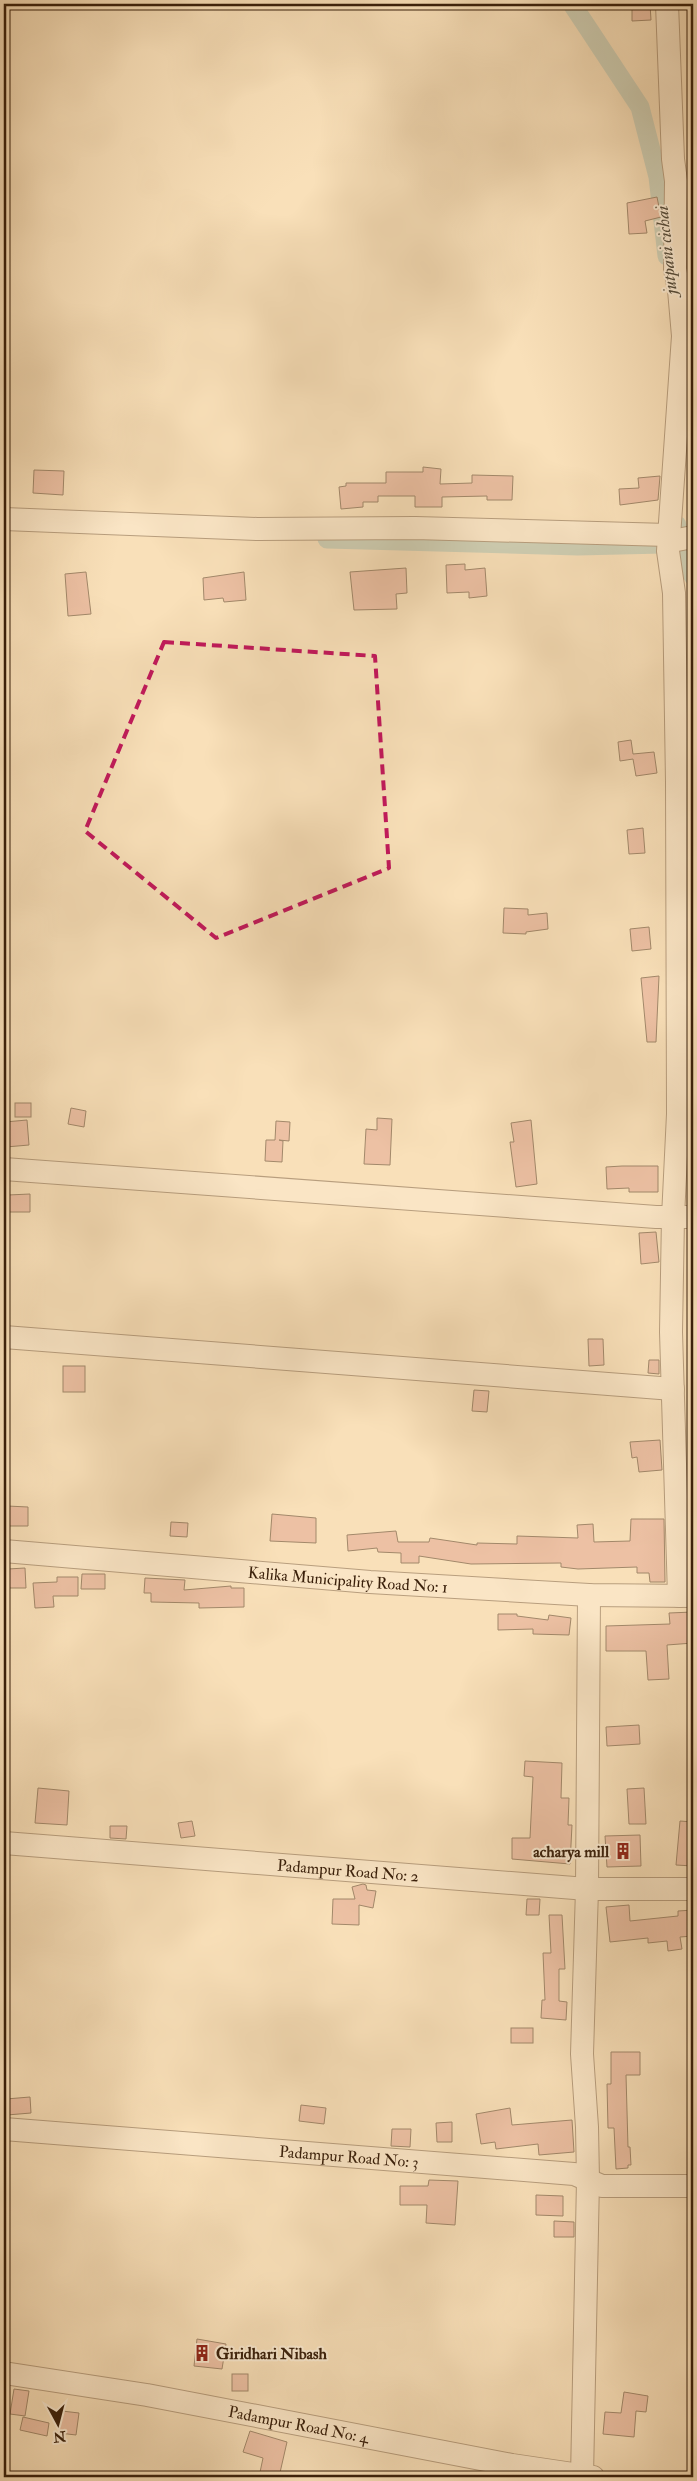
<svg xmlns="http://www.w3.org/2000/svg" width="697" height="2481" viewBox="0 0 697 2481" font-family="'IM FELL Double Pica',serif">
  <rect width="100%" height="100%" fill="#f9e0b9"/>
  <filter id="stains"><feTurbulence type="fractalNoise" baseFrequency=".004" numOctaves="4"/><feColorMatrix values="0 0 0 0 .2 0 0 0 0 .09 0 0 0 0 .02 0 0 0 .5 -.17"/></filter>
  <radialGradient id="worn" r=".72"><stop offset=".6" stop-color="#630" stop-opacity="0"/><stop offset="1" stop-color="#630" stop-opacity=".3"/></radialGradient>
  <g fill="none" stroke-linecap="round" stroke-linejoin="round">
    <g stroke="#9ebdb0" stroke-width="19">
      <path d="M572 4 640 107 658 177 667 256"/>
      <path d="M677 525V540L693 576"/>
      <path d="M327 539 578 546 664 544"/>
    </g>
  </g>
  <g fill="#de9b8a" stroke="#391f0a">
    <path d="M632 4H650L651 20 632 21Z"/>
    <path d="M657 197 661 217 645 221 647 233 629 234 627 203Z"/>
    <path d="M423 467 441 469 440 484 472 483V475L513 476 512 500H487V496L442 497V507H415V496H378V502H363V507L341 509 339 487 346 486V483H386V472H423Z"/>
    <path d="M34 470 64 471 63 495 33 493Z"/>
    <path d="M660 476 658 500 620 505 619 489 639 488 638 478Z"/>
    <path d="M465 564V570L485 568 487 596 469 598V592L447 593 446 565Z"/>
    <path d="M406 568 407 593 396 594 397 609 354 610 350 572Z"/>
    <path d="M86 572 91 614 68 616 65 574Z"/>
    <path d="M244 572 246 600 224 602 223 598 204 600 203 578Z"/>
    <path d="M631 740 633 754 654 752 657 773 636 776 633 759 620 761 618 742Z"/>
    <path d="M643 828 645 853 629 854 627 830Z"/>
    <path d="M504 908 528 909V915L547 913 548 929 526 932V934L503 933Z"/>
    <path d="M649 927 651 949 632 951 630 929Z"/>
    <path d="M659 976 656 1042H647L641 978Z"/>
    <rect x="15" y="1103" width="16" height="14"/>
    <path d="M71 1108 86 1111 84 1127 68 1124Z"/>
    <path d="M377 1118 392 1119 390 1165 364 1164 366 1129 377 1130Z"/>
    <path d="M27 1120 29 1145 6 1147 5 1122Z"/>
    <path d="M531 1120 537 1184 516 1187 510 1142H514L511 1123Z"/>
    <path d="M276 1121 290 1122 289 1141 279 1140 283 1141 282 1162 265 1161 266 1140H275Z"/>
    <path d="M622 1166H658V1192H629V1188L607 1189 606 1167Z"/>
    <path d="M30 1194V1212H8V1195Z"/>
    <path d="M656 1232 659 1262 641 1264 639 1233Z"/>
    <path d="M588 1339H603L604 1365 589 1366Z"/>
    <path d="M649 1360H659V1374L648 1373Z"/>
    <rect x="63" y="1366" width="22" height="26"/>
    <path d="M474 1390 489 1391 487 1412 472 1411Z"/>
    <path d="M660 1440 662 1470 639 1472 637 1457 632 1458 630 1442Z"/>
    <path d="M7 1506 28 1507V1526H6Z"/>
    <path d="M272 1514 316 1518V1543L270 1541Z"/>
    <path d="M631 1519H664L665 1582H650L649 1573H637V1567L578 1569 561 1567V1563L471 1564 419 1556V1563H401V1553L378 1552 377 1548 348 1551 347 1535 396 1531 398 1542H429L430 1538 477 1545V1543L517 1544V1536L578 1538 577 1525 593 1524 594 1542 630 1541Z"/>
    <path d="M171 1522 188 1523 187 1537 170 1536Z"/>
    <path d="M25 1568 26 1588H4V1573H8V1569Z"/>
    <path d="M82 1574H105V1589H81Z"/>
    <path d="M57 1577H78V1596H53L54 1607 35 1608 33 1583 57 1582Z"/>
    <path d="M145 1578 185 1580 184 1590 231 1586V1588H244V1607L199 1608V1603L151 1602V1593H144Z"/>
    <path d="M693 1612V1643L667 1645 669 1679 648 1680 646 1651H606V1626L670 1624 669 1613Z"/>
    <path d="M498 1614H517V1616L548 1620 549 1615 571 1618 569 1635 533 1634V1629L498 1630Z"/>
    <path d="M639 1725 640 1744 607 1746 606 1727Z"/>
    <path d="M525 1761 562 1763 561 1798H569L568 1825H572L570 1864 512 1859V1838H530L533 1777 524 1776Z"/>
    <path d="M38 1788 69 1791 67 1825 35 1823Z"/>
    <path d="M644 1788 646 1824H629L627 1789Z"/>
    <path d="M192 1821 195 1836 181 1838 178 1823Z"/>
    <path d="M680 1821 693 1822V1866L676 1865Z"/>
    <path d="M110 1826H127L126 1839 110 1838Z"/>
    <path d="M640 1835 641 1866 607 1867 605 1836Z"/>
    <path d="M363 1884 366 1885 367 1890 376 1891 373 1908 359 1905V1925L332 1924 333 1899H355L352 1887Z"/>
    <path d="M527 1899H540L539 1915H526Z"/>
    <path d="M629 1905 630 1921 678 1916V1911L693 1910V1936L680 1937 682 1949 668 1951 667 1941 648 1943V1938L610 1942 606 1907Z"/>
    <path d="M549 1915H562L565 1969H559V2001L567 2002 566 2020 541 2018 542 2000H545L543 1953H551Z"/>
    <rect x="511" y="2028" width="22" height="15"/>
    <path d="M611 2052H640V2075H626L628 2147H630L631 2165H628V2168L616 2169 614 2128H608L607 2084H611Z"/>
    <path d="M30 2097 31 2113 7 2115 6 2099Z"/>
    <path d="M301 2105 326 2108 324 2124 299 2121Z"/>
    <path d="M510 2108 512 2125 572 2120 574 2152 539 2155 538 2144 496 2149 495 2142 481 2144 476 2114Z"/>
    <path d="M452 2122V2142H437L436 2123Z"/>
    <path d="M392 2129H411L410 2147 391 2146Z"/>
    <path d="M429 2180 458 2181 455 2225 426 2223 427 2205H400V2186H428Z"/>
    <path d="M536 2195 563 2196V2216L536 2215Z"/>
    <path d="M554 2221 574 2222V2237H554Z"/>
    <path d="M197 2339 226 2344 222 2369 194 2366Z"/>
    <rect x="232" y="2374" width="16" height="17"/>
    <path d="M14 2389 29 2391 25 2416 10 2414Z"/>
    <path d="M624 2392 648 2396 646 2412 636 2411 634 2437 603 2434 605 2412 621 2413Z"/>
    <path d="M62 2411 79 2413 76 2435 59 2433Z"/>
    <path d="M23 2417 49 2423 47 2436 20 2430Z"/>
    <path d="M250 2431 287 2442 279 2477H259L263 2458 243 2452Z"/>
  </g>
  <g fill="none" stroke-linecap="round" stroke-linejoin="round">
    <g stroke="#694f36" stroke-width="24">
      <g id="minor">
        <path d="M667 4 673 159 676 181 675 269 679 290 683 336 668 551 674 593 677 782 678 1114 673 1217 671 1332 679 1596"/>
        <path d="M4 519 257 529 415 528 668 535 677 540 693 537"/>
        <path d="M4 1169 656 1217H693"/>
        <path d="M4 1337 673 1389"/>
        <path id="s1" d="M4 1551 370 1582 589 1595 693 1596"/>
        <path id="s2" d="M4 1843 587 1889H693"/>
        <path id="s3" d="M4 2129 574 2174 602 2186H693"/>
        <path id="s4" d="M4 2373 147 2395 512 2465 593 2477"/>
        <path d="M582 2477 588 2180 587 2127 582 2054 587 1889 589 1595"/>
      </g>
    </g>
    <use href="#minor" stroke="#fbebd2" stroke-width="22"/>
  </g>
  <path d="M0 0H697V2481H0ZM164 642 375 656 389 868 216 938 85 831Z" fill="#f9e0b9" fill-opacity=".55" fill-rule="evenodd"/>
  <path fill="none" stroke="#c2185b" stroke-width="4" stroke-dasharray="10 6" stroke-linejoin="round" d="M164 642 375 656 389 868 216 938 85 831Z"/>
  <defs>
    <g id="building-bare" transform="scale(1.35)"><path d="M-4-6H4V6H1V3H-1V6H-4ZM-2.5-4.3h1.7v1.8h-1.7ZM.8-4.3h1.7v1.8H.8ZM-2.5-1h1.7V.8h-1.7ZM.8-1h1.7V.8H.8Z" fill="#8f2418" stroke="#fbebd2" stroke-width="2.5" paint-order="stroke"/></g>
  </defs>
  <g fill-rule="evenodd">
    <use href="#building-bare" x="623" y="1851"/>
    <use href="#building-bare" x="202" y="2353"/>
  </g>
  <g text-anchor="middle" stroke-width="4" stroke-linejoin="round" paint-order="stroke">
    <g font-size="16" fill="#391f0a" stroke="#fbebd2">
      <text dy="6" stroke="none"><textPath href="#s1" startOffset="345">Kalika Municipality Road No: 1</textPath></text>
      <text dy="6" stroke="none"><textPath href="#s2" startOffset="345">Padampur Road No: 2</textPath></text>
      <text dy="6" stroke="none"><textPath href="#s3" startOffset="346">Padampur Road No: 3</textPath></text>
      <text dy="6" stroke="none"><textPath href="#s4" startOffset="299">Padampur Road No: 4</textPath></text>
    </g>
    <g font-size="16" font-weight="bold" fill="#391f0a" stroke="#fbebd2" text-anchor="end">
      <text x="609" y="1857">acharya mill</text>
      <text x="216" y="2359" text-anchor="start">Giridhari Nibash</text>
    </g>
    <g font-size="18" font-style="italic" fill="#574e3c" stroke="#fbebd2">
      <text transform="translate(666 250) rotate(-96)" y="6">jutpani cichai</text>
    </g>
  </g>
  <rect width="697" height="2481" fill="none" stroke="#f9e0b9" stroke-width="20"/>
  <rect x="5" y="5" width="687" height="2471" fill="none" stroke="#391f0a" stroke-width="2.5"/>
  <rect x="10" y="10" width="677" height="2461" fill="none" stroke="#391f0a"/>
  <g transform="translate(58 2424) rotate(173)" stroke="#fbebd2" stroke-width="4" paint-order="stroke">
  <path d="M0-4L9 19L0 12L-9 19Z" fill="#391f0a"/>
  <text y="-8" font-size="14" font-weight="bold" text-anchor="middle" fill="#391f0a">N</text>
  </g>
  <rect width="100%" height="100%" filter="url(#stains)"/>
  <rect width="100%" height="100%" fill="url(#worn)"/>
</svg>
